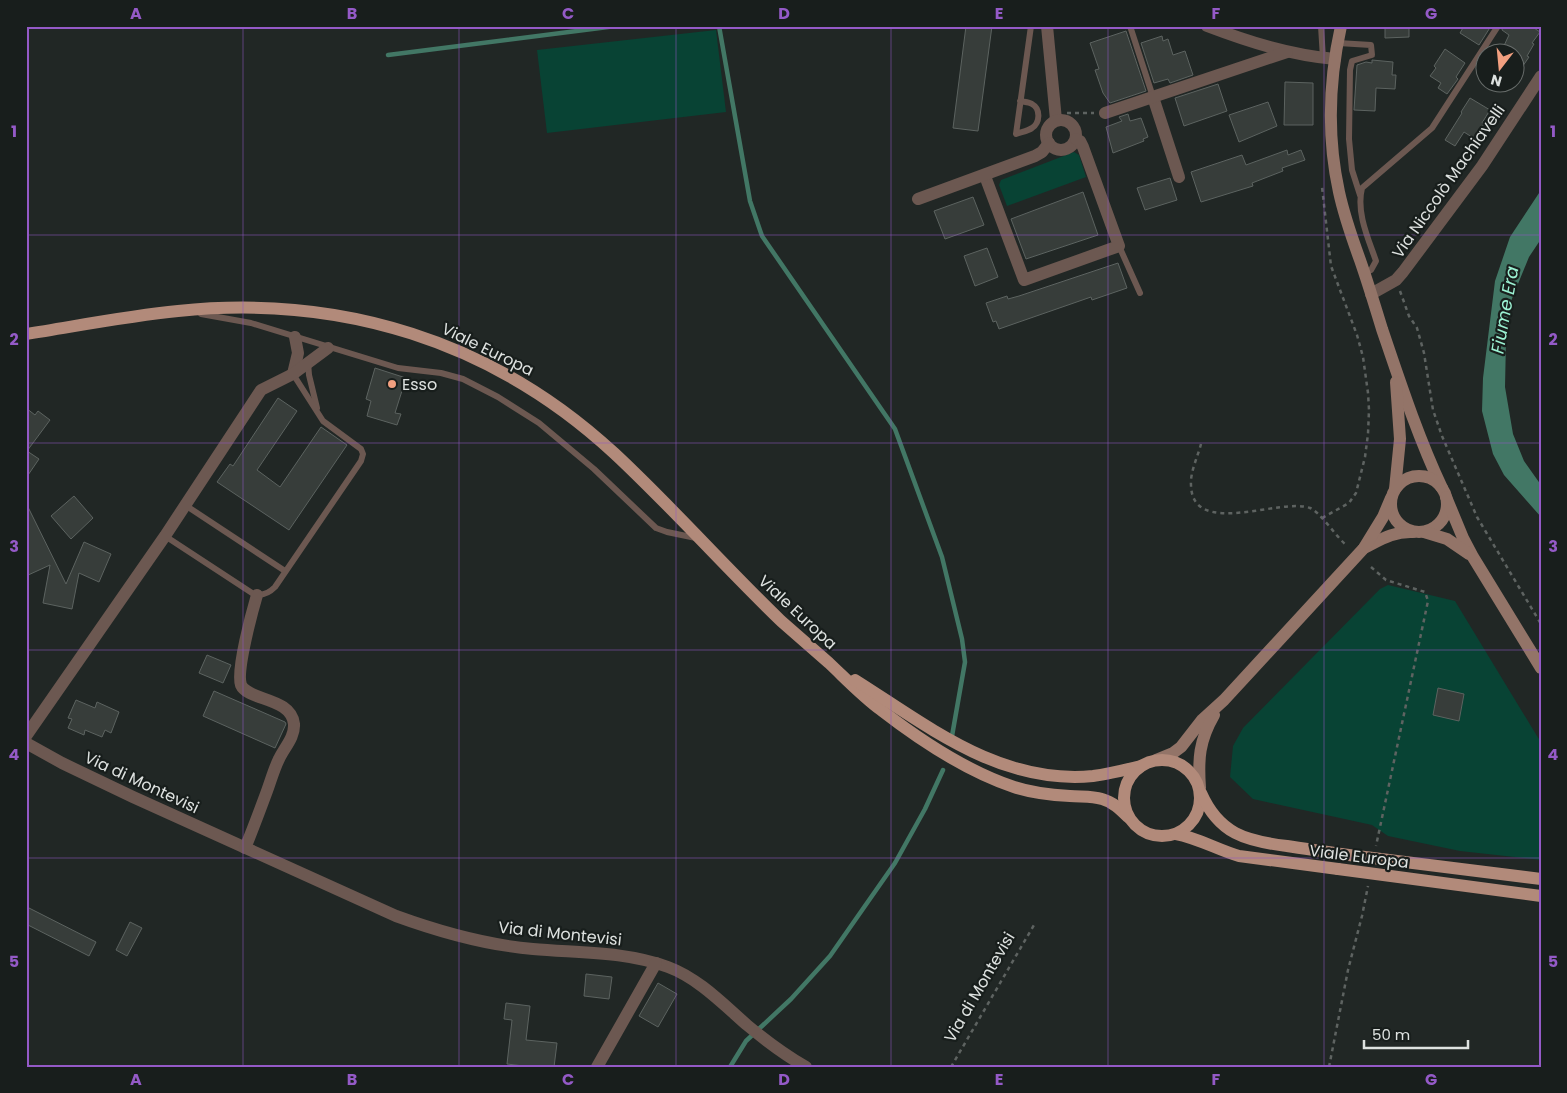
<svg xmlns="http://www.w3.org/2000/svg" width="1567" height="1093" viewBox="0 0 1567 1093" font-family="Poppins,sans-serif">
  <rect width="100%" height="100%" fill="#212725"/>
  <g fill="#084334">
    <path d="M716 30 726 112 547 133 537 50Z"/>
    <path d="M1074 152 1079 155 1086 177 1007 206 999 185 1001 180Z"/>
    <path d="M1388 585 1455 601 1537 736 1541 742V860L1460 851 1388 836 1372 825 1253 799 1230 777 1233 746 1243 728 1380 589Z"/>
  </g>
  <path fill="#427765" d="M1541 190V239L1529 257 1509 306 1506 340 1505 387 1513 434 1524 461 1541 485V517L1504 475 1493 454 1482 411 1483 378 1495 281 1510 237Z"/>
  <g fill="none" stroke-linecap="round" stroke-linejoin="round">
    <g stroke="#427765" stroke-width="4.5">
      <path d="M719 26 750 201 762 236 895 429 942 557 962 639 965 662 952 736"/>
      <path d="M388 55 616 26"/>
      <path d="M730 1067 746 1041 791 999 830 956 895 863 925 809 943 770"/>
    </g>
  </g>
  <g fill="#373d3a" stroke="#5c6360">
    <path d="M966 26H992L978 131 953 128Z"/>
    <path d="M1385 26H1409V37L1385 38Z"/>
    <path d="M1464 26H1491L1479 45 1460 33Z"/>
    <path d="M1503 26H1531L1540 32 1532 43 1534 44 1527 56 1529 57 1514 79V52H1501L1509 35 1502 30Z"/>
    <path d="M1126 31 1146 91 1110 103 1103 93 1095 70 1099 69 1090 43Z"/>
    <path d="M1162 36 1163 41 1168 39 1173 55 1185 51 1193 75 1170 83 1168 79 1154 83 1141 43Z"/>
    <path d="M1445 49 1465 63 1456 77 1458 79 1447 94 1438 88 1441 83 1430 76 1436 68 1434 66Z"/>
    <path d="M1372 60 1393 62 1392 75H1396L1395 89 1376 88 1375 111 1354 110 1357 65 1366 62 1372 63Z"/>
    <path d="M1285 82 1313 83V125H1284Z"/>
    <path d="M1218 84 1227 111 1184 126 1175 98Z"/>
    <path d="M1470 98 1490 110 1482 123 1484 124 1475 139 1464 132 1455 146 1445 140 1462 113 1461 112Z"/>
    <path d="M1268 102 1277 126 1239 142 1229 115Z"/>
    <path d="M1128 114 1130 121 1141 118 1148 137 1143 139 1144 141 1113 153 1106 127 1122 121 1119 117Z"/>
    <path d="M1287 150 1288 155 1301 150 1305 160 1282 168 1283 171 1252 183 1253 186 1201 202 1191 172 1242 155 1246 165Z"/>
    <path d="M1170 178 1177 200 1145 210 1137 188Z"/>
    <path d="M1083 192 1098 235 1026 259 1011 219Z"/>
    <path d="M973 197 984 225 945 239 934 211Z"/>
    <path d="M987 248 998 277 975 286 964 256Z"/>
    <path d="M1118 263 1127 288 1092 300 1091 297 999 329 996 321 993 322 986 303 1007 296 1008 299 1019 296Z"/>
    <path d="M375 368 406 378 395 413 401 414 397 425 367 416 371 401 366 399Z"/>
    <path d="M278 398 297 411 257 470 280 487 321 427 347 445 289 530 217 482 230 464 233 466Z"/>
    <path d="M26 408 35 415 38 411 50 420 27 451 39 459 26 478Z"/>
    <path d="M74 496 93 518 71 539 51 516Z"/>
    <path d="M26 503 66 584 84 542 111 554 99 582 79 573 72 609 43 603 50 565 26 576Z"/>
    <path d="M207 655 231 665 223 683 199 673Z"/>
    <path d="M1438 688 1464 694 1459 721 1433 715Z"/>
    <path d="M214 691 285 722 286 724 275 748 203 716Z"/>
    <path d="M76 700 95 708 97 702 119 712 111 733 105 730 102 737 85 730 84 735 68 728 72 719 68 718Z"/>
    <path d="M29 908 96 942 89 956 26 924V914Z"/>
    <path d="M130 922 142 928 127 956 116 950Z"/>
    <path d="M586 974 612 977 609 999 584 996Z"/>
    <path d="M658 983 677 994 658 1027 639 1016Z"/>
    <path d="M506 1003 530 1006 526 1040 557 1043 554 1067H532L507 1064 512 1020 504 1019Z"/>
  </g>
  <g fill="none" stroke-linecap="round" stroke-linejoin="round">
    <g stroke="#5e6361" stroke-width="2.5" stroke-dasharray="4 4" stroke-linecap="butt">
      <path d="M1067 113H1094"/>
      <path d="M1400 291 1409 316 1417 328 1424 353 1433 410 1442 436 1477 517 1541 624"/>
      <path d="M1201 444C1198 456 1190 472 1191 485 1192 539 1281 497 1310 508 1320 512 1335 535 1345 544"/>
      <path d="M1322 518 1349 503 1356 493 1365 457 1368 434 1369 410 1368 393 1363 357 1357 335 1331 266 1322 187"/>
      <path d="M1371 567 1386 580 1425 592 1428 601 1376 846"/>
      <path d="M951 1067 1034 925"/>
      <path d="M1329 1067 1348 970 1362 916 1368 886"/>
    </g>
    <g stroke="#6c5851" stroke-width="6">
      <path d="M1130 26 1153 97"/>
      <path d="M1321 26 1323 58"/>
      <path d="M1338 43 1371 45 1372 55 1352 61 1350 70 1349 139 1352 170 1360 195"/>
      <path d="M1020 101C1024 102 1029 102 1032 104 1041 109 1040 123 1032 128 1028 131 1021 132 1016 134L1031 26"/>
      <path d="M1119 246 1140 293"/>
      <path d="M1364 273 1371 270 1376 261C1368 238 1356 212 1362 188L1432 128 1498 26"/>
      <path d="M201 314 251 323 398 368 441 373 463 379 498 397 539 423 594 469 656 528 667 532 696 538"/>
      <path d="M308 362 309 375 317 408"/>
      <path d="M185 505 285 571"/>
      <path d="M165 536 252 593C261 597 268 594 275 587L361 461 363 454 361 449 323 421 293 374"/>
    </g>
    <g stroke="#6c5851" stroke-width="12">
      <path d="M1047 26 1056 120"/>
      <path d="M1207 26C1249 42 1290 55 1335 59"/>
      <path d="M1153 97 1179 177"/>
      <path d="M1105 113 1287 52"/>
      <circle cx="1061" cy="135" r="15"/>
      <path d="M985 176 1024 280 1119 246 1083 147 1080 141 1076 139"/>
      <path d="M918 199 1035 156 1042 152 1049 143"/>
      <path d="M1371 294 1396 280 1403 272 1482 166 1541 76"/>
      <path d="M293 374 298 353 295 337"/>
      <path d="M26 736 165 536 261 390 293 374 328 348"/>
      <path d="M26 743 62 763 133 797 396 916C440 932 486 945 533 949 578 953 625 951 668 967 698 978 723 1004 747 1025 765 1040 785 1055 806 1067"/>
      <path d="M245 848C253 829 260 810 267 791 271 780 274 769 279 759 284 748 295 737 294 724 291 697 248 701 241 685 236 671 252 612 257 595"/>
      <path d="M597 1067 656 963"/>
    </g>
    <g stroke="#937468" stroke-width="12">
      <path d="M1341 26C1329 80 1327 137 1339 192 1344 215 1352 238 1360 260 1368 283 1375 306 1382 329 1400 382 1418 437 1442 488"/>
      <circle cx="1419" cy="504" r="28"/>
      <path d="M1395 489 1400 439 1396 382"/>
      <path d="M1446 497 1463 538 1473 557 1541 668"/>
      <path d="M1424 532 1447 539 1469 554"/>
      <path d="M1364 548C1380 540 1394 531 1413 532"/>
      <path d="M1156 760 1173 753 1181 747 1202 720 1224 700 1364 548 1383 517 1391 498"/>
      <path d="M1200 788C1198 759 1199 741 1214 715"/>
    </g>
    <g stroke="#b28a7a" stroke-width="12">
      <path d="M26 334C77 326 127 316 178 311 341 294 493 341 614 453 672 507 724 566 781 621 797 635 813 649 829 663 846 679 862 696 881 710 921 741 966 771 1014 787 1032 793 1051 795 1070 796 1081 797 1092 796 1102 799 1113 802 1120 809 1128 817"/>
      <path d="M855 680C928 726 1000 785 1093 776 1109 774 1125 770 1141 766"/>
      <circle cx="1162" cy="798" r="38"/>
      <path d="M1201 793C1219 834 1246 841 1287 846 1305 849 1323 851 1341 854"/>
      <path d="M1176 834C1198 838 1218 850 1239 856L1338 869"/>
    </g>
    <g stroke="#b28a7a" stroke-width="12">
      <path d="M1341 854 1541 879"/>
      <path d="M1338 869 1541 896"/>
    </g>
  </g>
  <path fill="none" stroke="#945ac7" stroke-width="1" stroke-opacity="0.55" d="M243 26V1067M459 26V1067M676 26V1067M891 26V1067M1108 26V1067M1324 26V1067M26 235H1541M26 443H1541M26 650H1541M26 858H1541"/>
  <circle fill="#f2a080" stroke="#181e1c" stroke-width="2" cx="392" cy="384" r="5"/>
  <g text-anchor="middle" stroke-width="4.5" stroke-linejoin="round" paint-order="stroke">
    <g font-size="16" fill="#dee2e0" stroke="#181e1c">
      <text transform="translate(1448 181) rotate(-55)" y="6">Via Niccolò Machiavelli</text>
      <text transform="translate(488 349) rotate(26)" y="6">Viale Europa</text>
      <text transform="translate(798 612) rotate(43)" y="6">Viale Europa</text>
      <text transform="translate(142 782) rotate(25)" y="6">Via di Montevisi</text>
      <text transform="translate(1359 856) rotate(7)" y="6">Viale Europa</text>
      <text transform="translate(560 933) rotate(6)" y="6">Via di Montevisi</text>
      <text transform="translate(979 987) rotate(-60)" y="6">Via di Montevisi</text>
    </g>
    <g font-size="16" fill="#dee2e0" stroke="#181e1c" text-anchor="start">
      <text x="402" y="390">Esso</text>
    </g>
    <g font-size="18" font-style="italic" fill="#9cf2d3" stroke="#181e1c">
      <text transform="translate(1505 310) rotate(-80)" y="6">Fiume Era</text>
    </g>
  </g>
  <rect width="1567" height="1093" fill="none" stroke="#181e1c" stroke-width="55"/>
  <g transform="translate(1500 68) rotate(196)"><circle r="24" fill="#181e1c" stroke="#676c6a"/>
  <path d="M0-4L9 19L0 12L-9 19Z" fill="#f2a080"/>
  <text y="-8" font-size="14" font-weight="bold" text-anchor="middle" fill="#dee2e0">N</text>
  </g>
  <path d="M1364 1040v8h104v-8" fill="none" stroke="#dee2e0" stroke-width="2.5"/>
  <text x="1372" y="1040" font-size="15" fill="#dee2e0" stroke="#181e1c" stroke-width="4" paint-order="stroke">50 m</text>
  <rect x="28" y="28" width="1512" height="1038" fill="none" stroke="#945ac7" stroke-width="2"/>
  <g font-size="16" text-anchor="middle" font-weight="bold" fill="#945ac7">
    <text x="136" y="19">A</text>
    <text x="352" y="19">B</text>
    <text x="568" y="19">C</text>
    <text x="784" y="19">D</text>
    <text x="999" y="19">E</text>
    <text x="1216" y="19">F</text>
    <text x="1431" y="19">G</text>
    <text x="14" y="137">1</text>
    <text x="1553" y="137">1</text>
    <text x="14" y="345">2</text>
    <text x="1553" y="345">2</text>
    <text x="14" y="552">3</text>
    <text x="1553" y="552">3</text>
    <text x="14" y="760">4</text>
    <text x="1553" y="760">4</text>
    <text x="14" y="967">5</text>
    <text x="1553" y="967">5</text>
    <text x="136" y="1085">A</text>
    <text x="352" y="1085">B</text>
    <text x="568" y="1085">C</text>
    <text x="784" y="1085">D</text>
    <text x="999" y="1085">E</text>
    <text x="1216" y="1085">F</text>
    <text x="1431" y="1085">G</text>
  </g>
</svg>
